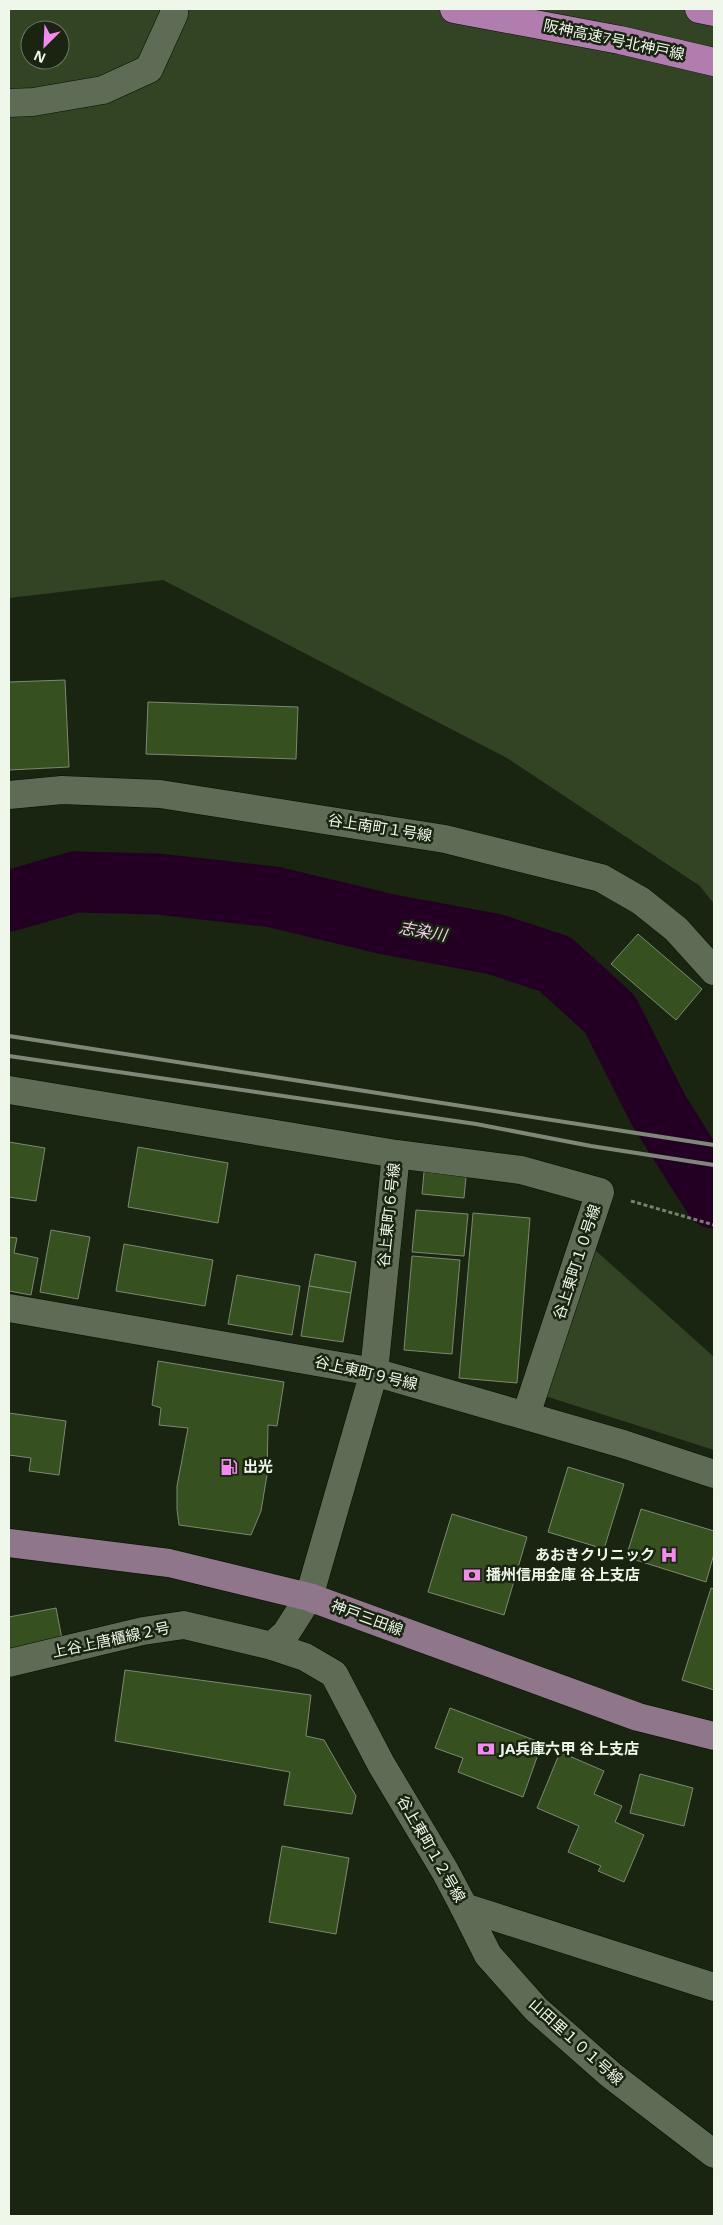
<svg xmlns="http://www.w3.org/2000/svg" width="723" height="2225" viewBox="0 0 723 2225" font-family="'Open Sans','Noto Sans JP',sans-serif">
  <rect width="100%" height="100%" fill="#192411"/>
  <g fill="#324424" fill-rule="evenodd">
    <path d="M9 9H714V904L700 886 507 758 163 580 9 598ZM30 30H60V60H30Z"/>
    <path d="M594 1249 714 1357V1450L545 1396Z"/>
  </g>
  <g fill="none" stroke-linecap="round" stroke-linejoin="round">
    <path stroke="#230023" stroke-width="61" d="M9 901 75 882 158 884 274 897 386 924 494 944 555 964 610 1014 659 1111 714 1198"/>
  </g>
  <g fill="#36511f" stroke="#7b8972">
    <path d="M65 680 69 767 9 770V682Z"/>
    <path d="M148 702 298 707 296 759 146 754Z"/>
    <path d="M638 934 702 989 676 1020 611 964Z"/>
    <path d="M9 1142 45 1148 36 1201 9 1197Z"/>
    <path d="M138 1147 228 1163 218 1223 128 1207Z"/>
    <path d="M424 1172 466 1177 464 1198 422 1194Z"/>
    <path d="M416 1210 468 1214 464 1256 412 1252Z"/>
    <path d="M473 1213 530 1218 517 1383 459 1378Z"/>
    <path d="M51 1230 90 1237 78 1299 40 1292Z"/>
    <path d="M9 1237 17 1238 14 1253 38 1258 31 1295 9 1291Z"/>
    <path d="M124 1244 213 1260 205 1306 116 1291Z"/>
    <path d="M315 1254 356 1262 351 1293 309 1286Z"/>
    <path d="M412 1256 460 1260 452 1354 404 1350Z"/>
    <path d="M237 1275 300 1286 292 1335 228 1324Z"/>
    <path d="M309 1286 351 1293 343 1342 301 1336Z"/>
    <path d="M158 1361 284 1382 277 1426 268 1425 267 1475 261 1511 251 1535 179 1525 177 1509V1486L188 1428 159 1425 161 1408 152 1405Z"/>
    <path d="M9 1413 66 1421 59 1475 29 1471 31 1458 9 1455Z"/>
    <path d="M568 1467 624 1484 604 1549 548 1532Z"/>
    <path d="M641 1509 714 1531V1554L706 1582 626 1557Z"/>
    <path d="M452 1514 527 1537 504 1615 428 1592Z"/>
    <path d="M711 1588 714 1589V1690L682 1680Z"/>
    <path d="M56 1608 62 1639 9 1649V1617Z"/>
    <path d="M125 1670 311 1695 306 1736 324 1740 356 1796 352 1814 284 1805 290 1772 115 1741Z"/>
    <path d="M450 1708 542 1743 523 1797 458 1772 463 1758 435 1748Z"/>
    <path d="M560 1752 604 1771 594 1794 622 1806 615 1822 644 1835 624 1882 598 1871 601 1866 568 1852 579 1826 537 1808Z"/>
    <path d="M640 1774 693 1788 684 1826 630 1813Z"/>
    <path d="M282 1846 349 1858 336 1934 269 1922Z"/>
  </g>
  <g fill="none" stroke-linecap="round" stroke-linejoin="round">
    <g stroke="#050d01" stroke-width="29">
      <g id="minor">
        <path d="M9 103 33 102 103 90 149 69 174 14V9"/>
        <path d="M9 1090 396 1154 374 1372 309 1597 286 1633 272 1646"/>
        <path d="M396 1154 521 1170 600 1192 526 1415"/>
        <path d="M9 1308 374 1372 623 1444 714 1474"/>
        <path d="M9 1663 143 1631 184 1625 272 1646 305 1657 334 1674 381 1764 445 1871 464 1907 714 1987"/>
        <path d="M464 1907 488 1955 536 2009 611 2075 714 2154"/>
      </g>
    </g>
    <g stroke="#050d01" stroke-width="29">
      <path id="tertiary" d="M9 795 62 790 160 794 445 839 601 878 641 901 676 929 714 971"/>
    </g>
    <g stroke="#050d01" stroke-width="29">
      <path id="primary" d="M9 1543 169 1563 309 1597 638 1717 714 1736"/>
    </g>
    <g stroke="#050d01" stroke-width="29">
      <g id="motorway">
        <path d="M454 9 620 40 714 62"/>
        <path d="M699 9 714 12"/>
      </g>
    </g>
    <path stroke="#778171" stroke-width="3" stroke-dasharray="4 2.5" stroke-linecap="butt" d="M631 1201 714 1225"/>
    <use href="#minor" stroke="#5e6b55" stroke-width="28"/>
    <use href="#tertiary" stroke="#5e6b55" stroke-width="28"/>
    <use href="#primary" stroke="#90768a" stroke-width="28"/>
    <use href="#motorway" stroke="#b17dae" stroke-width="28"/>
    <g stroke="#7f8878" stroke-width="4">
      <path d="M9 1036 714 1145"/>
      <path d="M9 1056 476 1124 591 1146 714 1165"/>
    </g>
  </g>
  <defs>
    <g id="fuel-bare" transform="scale(1.35)"><path d="M-5.5-6h7V0h2V4h1.3V-2.5L3-4.5l.8-.8L6-3V5H2.5V1h-1V6h-7ZM-4.2-4.7v3.2H.2V-4.7Z" fill="#f489f0" stroke="#192411" stroke-width="2.5" paint-order="stroke"/></g>
    <g id="hospital-bare" transform="scale(1.35)"><path d="M-5-5h3v3.5h4V-5h3V5h-3V1.5h-4V5h-3Z" fill="#f489f0" stroke="#192411" stroke-width="2.5" paint-order="stroke"/></g>
    <g id="bank-bare" transform="scale(1.35)"><path d="M-6-4H6V4H-6ZM0-2.3a2.3 2.3 0 1 0 0 4.6a2.3 2.3 0 1 0 0-4.6Z" fill="#f489f0" stroke="#192411" stroke-width="2.5" paint-order="stroke"/></g>
  </defs>
  <g fill-rule="evenodd">
    <use href="#fuel-bare" x="229" y="1467"/>
    <use href="#hospital-bare" x="669" y="1555"/>
    <use href="#bank-bare" x="472" y="1575"/>
    <use href="#bank-bare" x="486" y="1749"/>
  </g>
  <g text-anchor="middle" stroke-width="5" stroke-linejoin="round" paint-order="stroke">
    <g font-size="15" fill="#eff7ea" stroke="#192411">
      <text transform="translate(614 40) rotate(12)" y="5">阪神高速7号北神戸線</text>
      <text transform="translate(380 828) rotate(9)" y="5">谷上南町１号線</text>
      <text transform="translate(389 1215) rotate(-84)" y="5">谷上東町６号線</text>
      <text transform="translate(577 1262) rotate(-72)" y="5">谷上東町１０号線</text>
      <text transform="translate(366 1373) rotate(13)" y="5">谷上東町９号線</text>
      <text transform="translate(367 1618) rotate(20)" y="5">神戸三田線</text>
      <text transform="translate(111 1640) rotate(-12)" y="5">上谷上唐櫃線２号</text>
      <text transform="translate(431 1849) rotate(60)" y="5">谷上東町１２号線</text>
      <text transform="translate(576 2042) rotate(42)" y="5">山田里１０１号線</text>
    </g>
    <g font-size="15" font-weight="bold" fill="#eff7ea" stroke="#192411" text-anchor="start">
      <text x="243" y="1472">出光</text>
      <text x="655" y="1560" text-anchor="end">あおきクリニック</text>
      <text x="486" y="1580">播州信用金庫 谷上支店</text>
      <text x="500" y="1754">JA兵庫六甲 谷上支店</text>
    </g>
    <g font-size="16" font-style="italic" fill="#f8cff5" stroke="#192411">
      <text transform="translate(423 931) rotate(10)" y="6">志染川</text>
    </g>
  </g>
  <rect width="723" height="2225" fill="none" stroke="#eff7ea" stroke-width="20"/>
  <g transform="translate(45 45) rotate(204)"><circle r="24" fill="#192411" stroke="#6f7868"/>
  <path d="M0-4L9 19L0 12L-9 19Z" fill="#f489f0"/>
  <text y="-8" font-size="14" font-weight="bold" text-anchor="middle" fill="#eff7ea">N</text>
  </g>
</svg>
